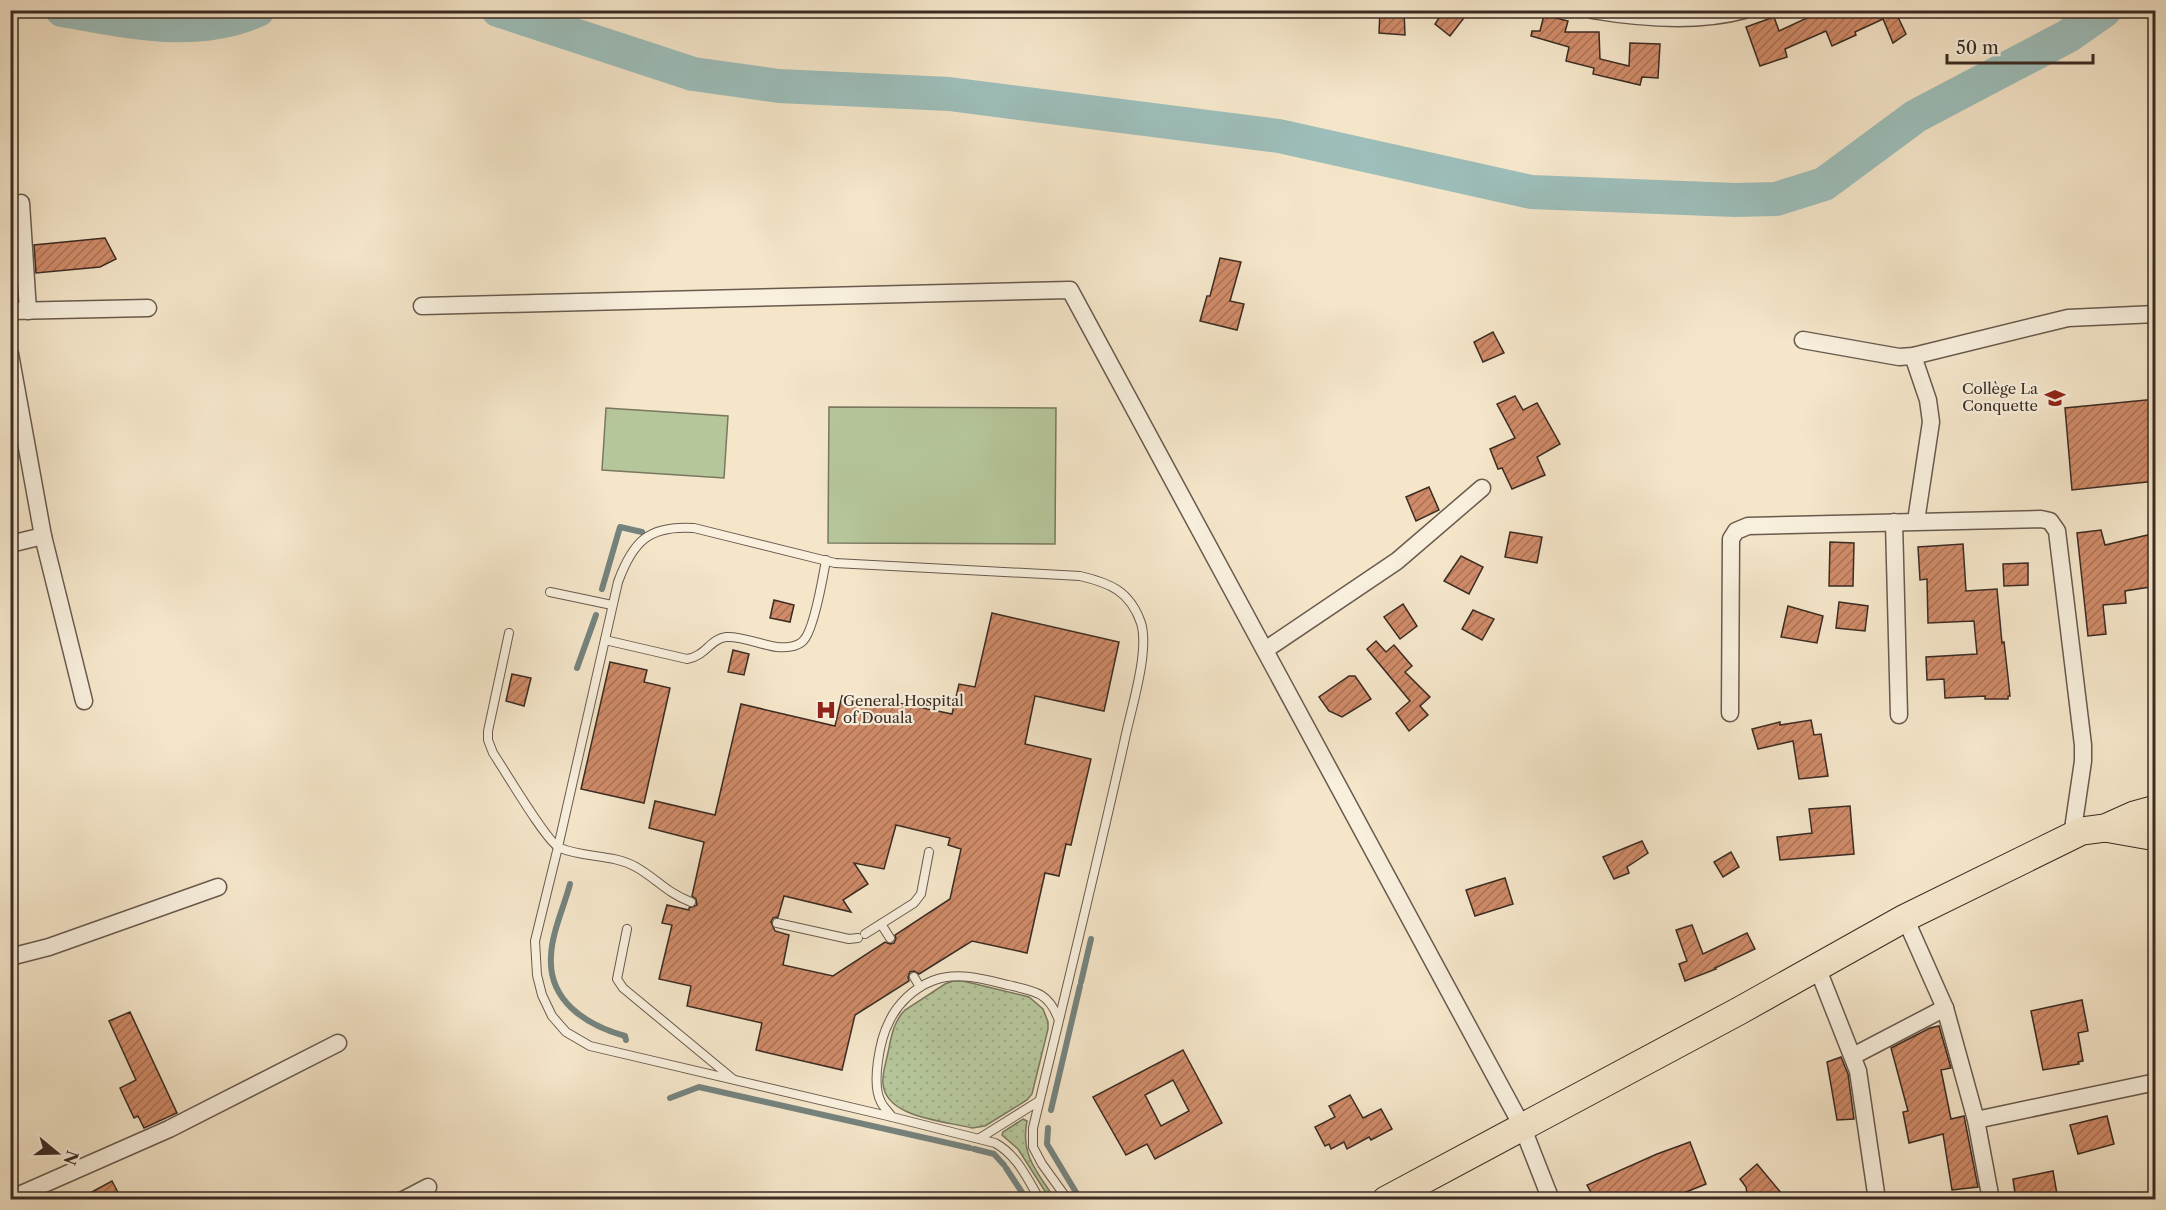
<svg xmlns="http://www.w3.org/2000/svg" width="2166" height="1210" viewBox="0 0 2166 1210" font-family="'Libre Caslon Text',serif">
  <defs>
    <pattern id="green-dots" width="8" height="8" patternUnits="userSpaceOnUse" patternTransform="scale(1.5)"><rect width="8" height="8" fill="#b6c69b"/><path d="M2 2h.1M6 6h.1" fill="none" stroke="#9daa85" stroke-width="1.8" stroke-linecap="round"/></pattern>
    <pattern id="building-hatch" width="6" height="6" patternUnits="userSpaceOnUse" patternTransform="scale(1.5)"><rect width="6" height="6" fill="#d08b69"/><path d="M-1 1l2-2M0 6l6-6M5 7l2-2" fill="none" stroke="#aa7256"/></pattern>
  </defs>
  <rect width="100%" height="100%" fill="#f5e6ca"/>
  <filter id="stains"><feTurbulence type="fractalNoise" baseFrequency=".00333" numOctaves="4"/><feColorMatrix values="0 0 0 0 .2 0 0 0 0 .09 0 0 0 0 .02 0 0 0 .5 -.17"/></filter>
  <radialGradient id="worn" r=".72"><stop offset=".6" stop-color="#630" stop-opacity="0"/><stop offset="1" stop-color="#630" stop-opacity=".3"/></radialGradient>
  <g fill="url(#green-dots)" stroke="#78785f" stroke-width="1.5">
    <path d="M953 981H963L1029 997 1043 1009 1048 1022V1029L1032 1094 1027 1100 985 1126 972 1128C945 1121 886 1118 883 1084 882 1075 885 1066 887 1057 891 1040 892 1023 905 1010L945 984Z"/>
    <path d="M1023 1119 1027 1121C1020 1155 1038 1173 1055 1199H1050L1018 1149 1002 1135 1003 1132Z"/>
  </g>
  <g fill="#b6c69b" stroke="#78785f" stroke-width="1.5">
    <path d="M829 407 1056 408 1055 544 828 543Z"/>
    <path d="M606 408 728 416 724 478 602 470Z"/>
  </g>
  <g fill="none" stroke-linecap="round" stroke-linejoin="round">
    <g stroke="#75837e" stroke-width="6">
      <path d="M602 589 620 527 642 532"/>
      <path d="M577 668 596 615"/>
      <path d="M570 884C564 907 552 932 551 956 548 1001 586 1025 625 1036L626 1040"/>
      <path d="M1081 982 1091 939"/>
      <path d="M670 1098 699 1087 970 1148"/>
      <path d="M1051 1110 1080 986"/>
      <path d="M1048 1128 1047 1144 1077 1194"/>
      <path d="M974 1149 994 1154 1004 1165"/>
      <path d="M1006 1168 1027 1200"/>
    </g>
    <g stroke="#9dbeba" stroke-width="34">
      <path d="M62 10C127 21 195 38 258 10"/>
      <path d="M498 10 693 74 779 86 949 94 1279 136 1531 192 1735 200 1776 199 1824 184 1916 116 2068 36 2105 10"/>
    </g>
  </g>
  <g fill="url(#building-hatch)" stroke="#3a2b23" stroke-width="1.5" fill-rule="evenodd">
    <path d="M1380 10H1404L1405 35 1379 33Z"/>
    <path d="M1444 10H1470L1450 36 1435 24Z"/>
    <path d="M1824 10H1903L1896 13 1906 34 1893 43 1883 19 1855 32 1856 35 1832 46 1826 31 1785 49 1787 57 1760 66 1746 27 1774 17 1779 31Z"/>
    <path d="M1544 15 1568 21 1565 32H1599L1600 59 1629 66 1630 43 1660 44 1658 78 1642 77 1640 85 1593 74 1594 68 1566 61 1569 47 1531 36 1532 31H1540Z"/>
    <path d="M105 238 116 259 100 267 36 273 34 245Z"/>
    <path d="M1220 258 1241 262 1230 301 1244 304 1237 330 1200 321 1207 296H1210Z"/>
    <path d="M1493 332 1504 353 1483 362 1474 342Z"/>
    <path d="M1515 396 1523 410 1537 403 1560 444 1537 457 1545 475 1512 489 1502 468 1498 469 1490 449 1515 438 1497 404Z"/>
    <path d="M2156 399V481L2072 490 2065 408Z"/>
    <path d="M1429 487 1439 510 1416 521 1406 497Z"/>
    <path d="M2101 530 2105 545 2156 533V586L2125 591 2126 603 2103 605 2106 634 2088 636 2077 533Z"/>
    <path d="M1510 532 1542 537 1537 563 1505 557Z"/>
    <path d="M1830 542 1854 543 1853 586H1829Z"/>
    <path d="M1963 544 1966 591 1997 589 2002 643 2004 642 2008 677 2010 696H2008V699H1985V696L1945 698 1944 679 1927 680 1926 657 1977 654 1974 621 1928 623 1927 579 1920 580 1918 547Z"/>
    <path d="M1461 556 1483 567 1469 594 1444 581Z"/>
    <path d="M2028 563V585L2004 586 2003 564Z"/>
    <path d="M774 600 794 605 790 622 770 618Z"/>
    <path d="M1839 602 1868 606 1865 631 1836 628Z"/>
    <path d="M1403 604 1417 626 1400 639 1384 617Z"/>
    <path d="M1788 606 1823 616 1817 643 1781 637Z"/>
    <path d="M1473 610 1494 619 1482 640 1462 629Z"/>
    <path d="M992 613 1119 642 1104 711 1035 696 1025 744 1091 759 1071 845 1066 844 1059 876 1045 873 1027 953 972 941 919 974 914 971 910 972 908 977 909 981 855 1015 842 1070 756 1050 762 1023 687 1006 691 986 659 979 672 925 662 923 667 905 689 910V908L697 905 696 899 692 896 704 842 649 828 655 801 715 815 741 704 835 726 842 696 865 701 866 698 898 706 899 703 952 714 959 684 975 687ZM896 825 950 838 948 845 961 849 950 899 895 935 896 938 894 943 890 944 885 942 833 976 783 965 789 935 775 931 771 922 773 918 778 917 784 896 851 912 843 900 868 884 854 863 884 869Z"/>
    <path d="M1376 641 1386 652 1394 645 1412 666 1405 672 1430 697 1420 706 1428 715 1409 731 1396 713 1410 701 1367 649Z"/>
    <path d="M733 650 749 654 744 675 728 672Z"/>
    <path d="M610 662 647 670 644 682 670 688 644 803 581 789Z"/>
    <path d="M512 674 531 678 524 706 506 701Z"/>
    <path d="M1349 676H1355L1371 699 1342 717 1329 711 1319 697Z"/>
    <path d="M1811 720 1814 735 1821 734 1828 776 1799 779 1793 741 1758 749 1752 729 1780 722V725Z"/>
    <path d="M1850 806 1854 854 1780 860 1777 837 1812 833 1809 809Z"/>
    <path d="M1642 841 1648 853 1627 867 1629 873 1614 879 1603 857Z"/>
    <path d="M1731 852 1739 867 1723 877 1714 862Z"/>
    <path d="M1505 878 1513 904 1475 916 1466 890Z"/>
    <path d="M1692 925 1703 954 1747 933 1755 949 1715 968 1716 969 1685 981 1679 964 1687 961 1676 930Z"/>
    <path d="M2082 1000 2088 1031 2078 1033 2083 1061 2078 1062 2079 1064 2043 1070 2031 1011Z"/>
    <path d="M130 1012 177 1113 144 1128 138 1116 134 1118 120 1088 136 1080 109 1021Z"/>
    <path d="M1939 1026 1951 1068 1941 1070 1951 1119 1964 1116 1978 1187 1952 1190 1943 1134 1909 1143 1903 1112 1908 1111 1891 1048 1930 1028Z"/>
    <path d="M1183 1050 1222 1123 1155 1159 1147 1144 1126 1155 1093 1097ZM1173 1080 1189 1111 1161 1126 1145 1095Z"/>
    <path d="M1841 1057 1848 1074 1854 1119 1837 1120 1827 1062Z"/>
    <path d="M1350 1095 1363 1118 1381 1109 1392 1129 1371 1140 1369 1137 1347 1149 1344 1142 1331 1149 1329 1144 1325 1146 1315 1127 1335 1117 1329 1106Z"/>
    <path d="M2107 1116 2114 1144 2078 1154 2070 1125Z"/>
    <path d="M1690 1142 1706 1184 1666 1200H1595L1587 1185 1657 1154Z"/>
    <path d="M1757 1164 1787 1200H1748L1746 1187 1740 1179Z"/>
    <path d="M2053 1171 2058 1200H2016L2013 1179Z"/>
    <path d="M112 1181 122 1200H77Z"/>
  </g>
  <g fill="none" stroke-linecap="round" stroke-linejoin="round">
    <g stroke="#695a4d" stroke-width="10">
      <g id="service">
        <path d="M550 592 612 605"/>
        <path d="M509 633 488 731V740L493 753C504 769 547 843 560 848 584 858 613 854 636 867 657 879 667 893 691 902"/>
        <path d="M605 640 687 659C706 656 710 639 726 637 743 636 761 645 777 647 785 648 797 647 803 641 814 631 823 577 826 560"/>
        <path d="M777 923 849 939 858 938"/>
        <path d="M881 924 890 938"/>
        <path d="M627 929 617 979 623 988 733 1079"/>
        <path d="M865 934 914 903 921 894 929 852"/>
        <path d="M914 977 920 987"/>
        <path d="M892 1117C889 1112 883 1107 881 1102 871 1084 880 1039 889 1022 897 1004 914 988 932 981 957 971 984 979 1008 985 1034 991 1048 992 1058 1018"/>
        <path d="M980 1138 1039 1101"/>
        <path d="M1040 1200C1027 1178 1017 1155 995 1143L892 1117 590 1046 566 1032 552 1016 542 995 537 975 535 941 558 847 618 582C633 541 649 525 694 528L835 563 1080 576C1110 583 1130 591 1141 623 1150 652 1130 712 1124 743 1095 872 1064 1000 1033 1128V1147L1042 1164 1068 1200"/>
      </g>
    </g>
    <g stroke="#695a4d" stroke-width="19">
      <g id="minor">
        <path d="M1592 10C1640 18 1697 23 1744 10"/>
        <path d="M21 203 28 311"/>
        <path d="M422 306 1070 290 1522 1126 1551 1200"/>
        <path d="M10 311 148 308"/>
        <path d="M1803 340 1899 357 1913 356 2068 318 2156 314"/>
        <path d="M10 354 43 536 84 701"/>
        <path d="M1913 356 1928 400 1931 422 1916 521"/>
        <path d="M1894 522 1899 715"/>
        <path d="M10 544 43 536"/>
        <path d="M1265 650 1397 561 1482 488"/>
        <path d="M1730 713 1731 539 1736 531 1748 526 2041 519 2050 521 2057 531 2083 745V761L2072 836"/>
        <path d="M1905 918 1945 1008 1976 1120 1991 1200"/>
        <path d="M10 957 49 947 218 887"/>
        <path d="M1817 967 1858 1071 1877 1200"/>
        <path d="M1853 1056 1945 1008"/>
        <path d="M1976 1120 2156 1082"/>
        <path d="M10 1199 169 1129 338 1043"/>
        <path d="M403 1200 428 1187"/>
      </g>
    </g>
    <g stroke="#3a2b23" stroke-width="29">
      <g id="primary">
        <path d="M2105 828 2156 837"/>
        <path d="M1386 1200 1739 1011 1905 918 2082 831 2105 828 2134 815 2156 809"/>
      </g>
    </g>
    <use href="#service" stroke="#f8efdd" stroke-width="8"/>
    <use href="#minor" stroke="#f8efdd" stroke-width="16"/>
    <use href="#primary" stroke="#f5e6ca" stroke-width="27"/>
  </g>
  <defs>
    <g id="school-bare" transform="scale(1.62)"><path d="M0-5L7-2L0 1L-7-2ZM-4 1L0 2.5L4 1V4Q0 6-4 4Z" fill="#8f2418" stroke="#f8efdd" stroke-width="2.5" paint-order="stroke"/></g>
    <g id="hospital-bare" transform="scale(1.62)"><path d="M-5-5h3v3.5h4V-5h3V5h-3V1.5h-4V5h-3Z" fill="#8f2418" stroke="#f8efdd" stroke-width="2.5" paint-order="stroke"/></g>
  </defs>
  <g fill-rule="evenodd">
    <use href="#school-bare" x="2055" y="398"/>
    <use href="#hospital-bare" x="826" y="710"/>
  </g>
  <g text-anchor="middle" stroke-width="4.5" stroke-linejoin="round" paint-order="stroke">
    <g font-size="15" fill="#3a2b23" stroke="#f8efdd" text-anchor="end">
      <text x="2038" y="394">Collège La<tspan x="2038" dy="17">Conquette</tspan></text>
      <text x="843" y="706" text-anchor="start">General Hospital<tspan x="843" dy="17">of Douala</tspan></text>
    </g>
  </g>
  <rect width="2166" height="1210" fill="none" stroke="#f5e6ca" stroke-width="36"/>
  <rect x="12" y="12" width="2142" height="1186" fill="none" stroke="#3a2b23" stroke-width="3"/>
  <rect x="18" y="18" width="2130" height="1174" fill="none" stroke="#3a2b23" stroke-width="1.5"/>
  <g transform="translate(57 1153) rotate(109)" stroke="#f8efdd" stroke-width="4.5" paint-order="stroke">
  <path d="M0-4.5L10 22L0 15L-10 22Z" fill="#3a2b23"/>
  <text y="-9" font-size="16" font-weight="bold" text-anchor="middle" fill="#3a2b23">N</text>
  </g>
  <path d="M1947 54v9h146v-9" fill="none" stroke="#3a2b23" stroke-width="3"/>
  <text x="1956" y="54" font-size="18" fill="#3a2b23" stroke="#f8efdd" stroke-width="4.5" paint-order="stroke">50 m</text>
  <rect width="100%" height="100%" filter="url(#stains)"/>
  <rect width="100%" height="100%" fill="url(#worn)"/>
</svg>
